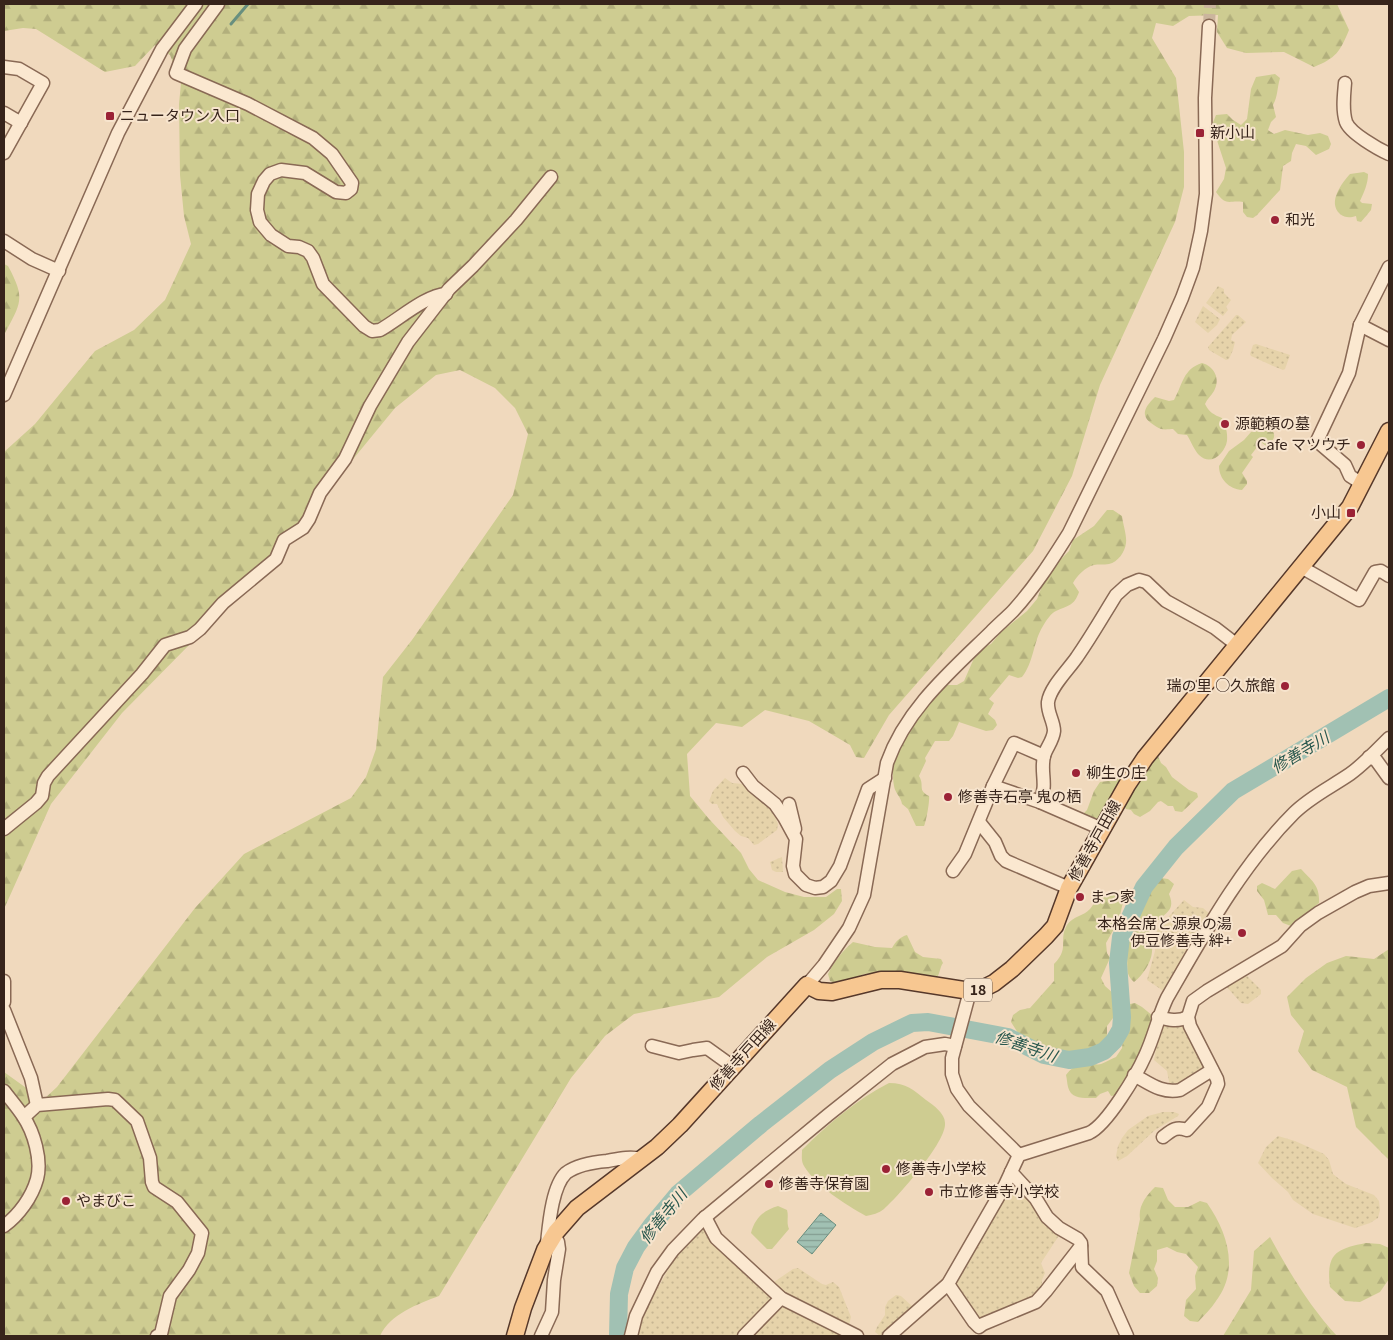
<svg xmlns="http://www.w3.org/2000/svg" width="1393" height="1340" viewBox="0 0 1393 1340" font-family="Georgia,'Noto Sans JP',serif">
  <defs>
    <pattern id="farmland-dots" width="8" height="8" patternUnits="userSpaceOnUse" patternTransform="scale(1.25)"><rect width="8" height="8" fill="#e6d3aa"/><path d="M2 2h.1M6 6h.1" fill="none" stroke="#c6b592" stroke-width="1.8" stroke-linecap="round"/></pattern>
    <pattern id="forest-firs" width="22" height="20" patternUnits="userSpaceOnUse" patternTransform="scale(1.25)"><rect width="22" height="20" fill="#cecc91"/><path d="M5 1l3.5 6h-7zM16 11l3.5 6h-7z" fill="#b2af7c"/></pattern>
    <pattern id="water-rules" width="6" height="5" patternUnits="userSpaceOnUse" patternTransform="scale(1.25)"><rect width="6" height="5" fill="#a1c1b3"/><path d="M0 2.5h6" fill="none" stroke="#849d91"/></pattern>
  </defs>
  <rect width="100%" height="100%" fill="#f0d9bd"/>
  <g fill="url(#farmland-dots)">
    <path d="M1218 286 1224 289V293L1231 300 1226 307 1228 310 1223 316 1206 303Z"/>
    <path d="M1203 306 1220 319 1217 325 1208 333 1195 322Z"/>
    <path d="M1236 315H1238L1246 322 1232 335 1231 340 1235 342 1233 350 1229 359 1226 360 1209 350 1208 347Z"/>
    <path d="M1256 344 1290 355 1285 369 1283 370 1273 366 1251 356 1250 354 1253 345Z"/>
    <path d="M725 778 732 783 743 784 763 800 774 814 778 824 777 830 758 844 754 845 748 838 741 836 735 831 723 817 717 804H712L709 801 713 791Z"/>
    <path d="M782 857 783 872H776L772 870 770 862Z"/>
    <path d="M1184 900 1193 907 1203 908 1211 915 1165 992 1147 980 1155 951 1154 937 1159 927Z"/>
    <path d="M1244 973 1261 990V994L1248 1004 1241 1003 1225 985Z"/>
    <path d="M1183 1022 1205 1067 1185 1083 1170 1087 1167 1071 1154 1060 1160 1026 1162 1024Z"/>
    <path d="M1163 1112H1174L1179 1114 1178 1116 1155 1130 1127 1156 1118 1161 1116 1156 1118 1146 1122 1138 1128 1130 1148 1116Z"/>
    <path d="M1278 1136 1295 1141 1324 1154 1329 1160 1333 1174 1338 1178 1346 1184 1374 1195 1379 1201 1380 1210 1378 1218 1370 1223 1355 1228 1313 1214 1293 1200 1288 1192 1272 1178 1258 1163 1266 1147Z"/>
    <path d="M1012 1184 1017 1185 1060 1234 1041 1263 1045 1273 1042 1280V1293L979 1323 953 1284Z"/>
    <path d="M705 1226 774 1298 739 1336H636L645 1311 677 1254Z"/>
    <path d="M798 1268 822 1284 826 1285 833 1282 839 1287 851 1317 849 1325 793 1298 785 1293 774 1282 793 1269Z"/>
    <path d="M896 1295 901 1296 913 1307 880 1336 875 1332 877 1327 885 1315V1307L888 1301Z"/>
    <path d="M783 1306 843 1335V1336H752Z"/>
  </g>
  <g fill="url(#forest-firs)">
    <path d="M4 4H1337L1349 30C1340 52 1336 58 1314 67L1284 52 1246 53 1227 48 1217 32 1218 15 1189 16 1173 26 1156 23 1152 38 1176 78 1184 152V187L1175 222 1100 385 1072 476 1033 551 889 715 864 758 856 757 850 745 809 721 765 710 742 727 716 723 687 754 690 796 709 819 741 853 749 869 758 880 785 892 804 897H826L837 889H841L842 901 834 914 814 930 767 957 719 997 634 1014 605 1036 571 1078 439 1296C418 1304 390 1314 380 1336H4V1072L43 1100 57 1087 195 908 244 854 351 798 366 777 376 749 383 677 412 640 513 495 528 434 515 408 495 388 460 370 436 375 395 408 304 519 194 640 122 713 51 804 4 909V452L35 424 95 351 134 330 165 300 191 244 184 216 180 175 179 104 181 83 170 55 155 45 135 66 105 72 36 29 23 28 4 31Z"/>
    <path d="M1275 74 1280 78C1277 88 1278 96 1273 105L1276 117 1271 122 1268 130 1274 134 1285 130 1308 135 1320 133 1328 136 1331 144 1329 149 1316 155 1306 146 1296 144 1292 153 1291 161 1283 166 1280 190 1257 215 1253 218 1247 217 1243 212V202C1228 200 1227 207 1216 192L1224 179 1226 168 1212 125 1216 115 1227 114 1233 120 1241 125 1247 119 1251 89 1256 77Z"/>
    <path d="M1364 172 1368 174C1368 184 1364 192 1360 201L1362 203 1372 204 1371 210 1361 222 1357 221 1356 216C1350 218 1345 218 1340 214 1327 202 1342 183 1350 174Z"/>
    <path d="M4 264 8 266C26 299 21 303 4 335Z"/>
    <path d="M1202 363C1214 366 1221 379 1214 391 1211 396 1207 399 1205 404 1209 412 1214 415 1222 418 1225 425 1228 432 1227 441 1225 453 1211 467 1199 455 1194 450 1191 441 1187 435L1178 434 1173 429C1170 429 1165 430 1161 429 1158 428 1154 425 1151 423 1139 414 1147 405 1155 397L1169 401 1174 400C1183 384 1183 369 1202 363Z"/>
    <path d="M1268 426C1277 433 1276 440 1266 446L1261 442 1251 455 1253 457 1242 473 1247 481V484L1242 490C1229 489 1219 479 1219 466L1229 451 1244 440 1251 432Z"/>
    <path d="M1107 510H1113L1122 516C1123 525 1127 535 1126 543 1125 552 1118 562 1109 564 1104 565 1098 564 1094 565 1085 567 1077 576 1073 583L1079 592C1074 606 1069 605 1056 611 1051 613 1046 621 1043 626 1033 642 1034 662 1022 677L1018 678 1009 675 989 699 994 703 988 714 995 720 997 725 993 730 986 731 959 722 953 736 949 741H935L925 758 926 761 919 776C925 786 917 790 929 796 930 800 926 823 924 826H916L908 809 902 804C901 797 895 793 894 786 893 782 893 775 893 771 892 746 928 701 946 685H957L964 681 975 656 984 647 991 644 1001 632 1027 611 1037 599 1044 581 1053 567 1069 551 1073 540 1094 526Z"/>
    <path d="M1158 756 1161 763 1166 767 1172 777 1189 790 1197 793 1198 797 1182 812 1175 811 1173 806H1168L1161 801 1158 802 1150 811 1140 817 1134 814 1131 810 1126 809 1123 805 1155 757Z"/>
    <path d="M1131 766 1099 822 1082 815 1087 810 1094 791 1100 782 1108 781C1117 772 1118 769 1131 766Z"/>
    <path d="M1301 869C1312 881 1320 885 1319 903L1291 926 1283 923 1276 915H1268L1264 900 1257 891V886L1262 883 1275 889 1292 871Z"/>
    <path d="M1161 878 1168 879 1174 884 1169 894C1178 915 1158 913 1152 929 1150 937 1153 944 1152 952 1151 963 1143 975 1134 982 1125 975 1128 967 1127 957 1127 954 1126 951 1126 949 1126 945 1129 941 1130 938 1135 925 1136 907 1148 898L1149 890Z"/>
    <path d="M1107 894H1116L1123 902 1119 920 1106 943 1107 953 1110 958 1101 978 1105 986 1114 994 1117 1006 1113 1018 1107 1026V1039L1093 1050 1086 1052 1061 1054 1036 1045 1018 1033 1011 1022 1013 1015 1020 1010 1030 1008 1054 981V964C1070 948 1058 941 1067 925 1073 916 1084 916 1090 909 1093 906 1094 902 1097 899 1099 897 1104 895 1107 894Z"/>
    <path d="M907 935 915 952 923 957 941 959 943 963C940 967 940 973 937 978H929L895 971 864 974 838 984 830 981 828 974C834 962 843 950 853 942L875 947 892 948C896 941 900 937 907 935Z"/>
    <path d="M1389 949V1160L1356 1127 1347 1087 1312 1070 1298 1051 1304 1031 1291 1015 1287 997 1306 978 1327 963 1346 956 1374 959Z"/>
    <path d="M1135 1003 1142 1007 1153 1016 1146 1044 1118 1095 1111 1096 1108 1091 1100 1094 1096 1098C1086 1098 1071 1100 1068 1087 1067 1083 1067 1079 1066 1075 1071 1068 1080 1061 1090 1063 1093 1064 1098 1065 1101 1064 1107 1062 1110 1059 1116 1057L1122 1048 1123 1037 1129 1022 1130 1004Z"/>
    <path d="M1155 1187 1163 1188 1168 1200 1175 1207H1188L1200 1201 1207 1203C1227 1231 1240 1270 1216 1301 1211 1309 1204 1315 1198 1322L1190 1321 1184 1316 1186 1300 1196 1289 1195 1276 1198 1267 1186 1254 1177 1252 1167 1247 1157 1250V1261L1154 1269 1158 1278 1157 1286 1149 1293H1140L1134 1286 1129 1273 1140 1219C1138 1206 1146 1196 1155 1187Z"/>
    <path d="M1270 1237C1289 1272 1310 1307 1337 1336H1223L1251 1290 1254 1251Z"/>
    <path d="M1366 1243 1380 1244 1389 1248V1279L1380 1292 1360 1302 1345 1301 1330 1287C1326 1254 1335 1249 1366 1243Z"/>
  </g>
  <g fill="#cecc91">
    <path d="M889 1083C906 1083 914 1090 926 1100 933 1105 945 1113 945 1123 947 1141 898 1197 884 1209 879 1213 872 1215 866 1216 846 1205 816 1186 804 1166 801 1161 802 1156 802 1150 827 1125 857 1099 889 1083Z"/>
    <path d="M778 1206 787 1210C789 1217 786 1222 789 1229L772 1249H767L751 1233C755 1218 764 1210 778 1206Z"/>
  </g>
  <path fill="url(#water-rules)" stroke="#688f7f" d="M821 1213 836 1225 812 1254 797 1242Z"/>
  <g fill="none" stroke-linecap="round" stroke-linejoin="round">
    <path stroke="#688f7f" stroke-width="3" d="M231 24 248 4"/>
    <path stroke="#a1c1b3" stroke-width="18" d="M618 1336 619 1294 625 1268 636 1247 652 1225 678 1194 761 1124 830 1070 873 1042 912 1023 928 1022 1008 1037 1044 1055 1069 1060 1090 1057 1104 1051 1114 1041 1121 1029 1122 1017 1118 963 1121 937 1144 887 1176 847 1233 791 1389 698"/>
    <path stroke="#cbb59d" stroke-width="12" stroke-dasharray="12 6" stroke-linecap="butt" d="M1209 26 1210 4"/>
    <g stroke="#896955" stroke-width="15">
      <g id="minor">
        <path d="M218 4 185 49 176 73 248 104 313 138 332 154 352 183 351 189 346 193 336 192 305 173 281 170 270 174 264 181 258 194 257 210 260 222 271 235 288 246 299 247 308 251 313 258 323 284 364 326 372 331 380 330C398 320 426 295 446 294"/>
        <path d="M4 67 19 69 43 83 4 153"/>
        <path d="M1345 83C1344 95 1342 110 1346 122 1350 133 1378 149 1389 154"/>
        <path d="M4 113 21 123"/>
        <path d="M4 241 32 259 59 271"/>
        <path d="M1360 325 1389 340"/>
        <path d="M4 395 118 133 162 49 196 4"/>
        <path d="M1361 483 1350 476 1345 465 1317 441 1349 373 1360 325 1389 267"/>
        <path d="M1301 567 1359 600 1375 572 1381 571 1389 576"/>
        <path d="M1369 757 1376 760 1389 778"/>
        <path d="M743 773 753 786 775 804 784 817 796 839 793 866 795 874 806 885 815 888 823 887 831 881 840 866 868 789 885 778"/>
        <path d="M993 786 1040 802 1102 829"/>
        <path d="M1040 802C1048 783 1040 773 1044 756 1046 748 1053 741 1054 731 1054 721 1047 713 1048 702 1050 687 1069 669 1077 657 1091 637 1103 616 1116 595L1127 585 1139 580 1146 582 1166 601 1215 628 1237 645"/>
        <path d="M789 804 795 829"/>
        <path d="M979 822 995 842 1001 856 1006 861 1069 888"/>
        <path d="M4 829 36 803 42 796 44 783 48 776 142 674 165 645 190 637 200 629 223 603 276 559 284 540 303 528 309 519 320 493 345 459 370 406 408 342 449 289 473 266 516 220 551 177"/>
        <path d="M953 871 965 854 993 786 1014 743 1044 756"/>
        <path d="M4 981V1002"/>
        <path d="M807 985 824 965 849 928 864 895 887 763C906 709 951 671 991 632 998 625 1006 618 1013 611 1035 587 1052 560 1069 533L1164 339 1182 298 1193 268 1201 231 1206 194 1205 98 1209 26"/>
        <path d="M970 991 952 1058V1074L957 1089 969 1106 1019 1155"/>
        <path d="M4 1010 31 1078 37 1105"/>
        <path d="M1158 1017C1169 1020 1178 1022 1188 1017"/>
        <path d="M652 1046 679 1053 693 1050 707 1048 732 1066"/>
        <path d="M1134 1075C1149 1083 1162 1094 1180 1090L1212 1070"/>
        <path d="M4 1091C10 1099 17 1107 23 1116 34 1132 42 1160 37 1179 32 1197 19 1215 4 1226"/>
        <path d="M24 1117 37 1105 108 1099 115 1100 137 1121 150 1158 152 1182 154 1187 177 1202 202 1233 198 1253 189 1270 170 1296 161 1334 157 1336"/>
        <path d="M1163 1137C1172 1130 1176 1126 1187 1130L1208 1107 1218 1084 1217 1079 1190 1026 1188 1017 1193 1001 1207 991 1282 946 1300 926 1318 913 1355 892 1369 886 1389 883"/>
        <path d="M1011 1172 1036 1199 1047 1217 1059 1228 1078 1239 1081 1243 1082 1267 1107 1291 1127 1336"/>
        <path d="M705 1217 716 1238 781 1298 857 1336"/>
        <path d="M547 1243C549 1225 552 1186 566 1173 577 1165 594 1162 607 1161 618 1159 630 1156 641 1159"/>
        <path d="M948 1284 974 1322 979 1327 983 1324 1036 1302 1046 1291 1081 1246"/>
        <path d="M541 1336 552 1312 554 1280 559 1249 558 1242 554 1235"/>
        <path d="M631 1336 636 1316 657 1272 673 1250 703 1219 828 1115 892 1064 925 1047 945 1044 955 1046"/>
        <path d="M744 1336 781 1298"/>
        <path d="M889 1336 948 1284 1005 1185 1019 1155 1089 1133C1107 1125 1137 1074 1145 1056 1154 1037 1158 1017 1167 998 1204 934 1241 866 1294 813 1310 797 1331 787 1350 774 1364 764 1377 750 1389 738"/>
      </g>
    </g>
    <g stroke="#56382a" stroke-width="19">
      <path id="major" d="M515 1336 523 1308 545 1250 556 1232 577 1208 657 1147 680 1125 807 985 819 991 832 992 881 980H900L970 991 984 988 994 983 1012 969 1046 936 1055 926 1069 888 1127 785 1145 758 1350 507 1389 431"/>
    </g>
    <use href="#minor" stroke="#fbe8d0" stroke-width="12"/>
    <use href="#major" stroke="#f7c791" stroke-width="16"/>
  </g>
  <g fill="#9b2236" stroke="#f7e4cd" stroke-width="2">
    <rect x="105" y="111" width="10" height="10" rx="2.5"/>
    <rect x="1195" y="128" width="10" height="10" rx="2.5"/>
    <circle cx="1275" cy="220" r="5"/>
    <circle cx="1225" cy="424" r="5"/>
    <circle cx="1361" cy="445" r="5"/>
    <rect x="1346" y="508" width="10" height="10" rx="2.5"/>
    <circle cx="1285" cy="686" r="5"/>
    <circle cx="1076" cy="773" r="5"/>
    <circle cx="948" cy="797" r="5"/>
    <circle cx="1080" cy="897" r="5"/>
    <circle cx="1242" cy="933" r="5"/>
    <circle cx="886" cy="1169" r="5"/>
    <circle cx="769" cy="1184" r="5"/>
    <circle cx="929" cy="1192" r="5"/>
    <circle cx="66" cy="1201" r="5"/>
  </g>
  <g text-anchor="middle" stroke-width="4" stroke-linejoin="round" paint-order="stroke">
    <rect fill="#f7e4cd" stroke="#715e50" stroke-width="1" x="964" y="978.5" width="28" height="23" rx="4"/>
    <g font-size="14" font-weight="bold" fill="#37241b">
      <text x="978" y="995">18</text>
    </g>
    <g font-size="15" fill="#37241b" stroke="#f7e4cd" text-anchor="start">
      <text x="120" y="121">ニュータウン入口</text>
      <text x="1210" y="138">新小山</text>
      <text x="1285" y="225">和光</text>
      <text x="1235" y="429">源範頼の墓</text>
      <text x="1351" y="450" text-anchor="end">Cafe マツウチ</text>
      <text x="1341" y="518" text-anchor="end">小山</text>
      <text x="1275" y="691" text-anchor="end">瑞の里 ○久旅館</text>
      <text x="1086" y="778">柳生の庄</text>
      <text x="958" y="802">修善寺石亭 鬼の栖</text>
      <text x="1090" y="902">まつ家</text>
      <text x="1232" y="929" text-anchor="end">本格会席と源泉の湯<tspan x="1232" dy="17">伊豆修善寺 絆+</tspan></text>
      <text x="896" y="1174">修善寺小学校</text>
      <text x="779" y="1189">修善寺保育園</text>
      <text x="939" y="1197">市立修善寺小学校</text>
      <text x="76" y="1206">やまびこ</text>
    </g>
    <g font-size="15" fill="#37241b" stroke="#f7e4cd">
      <text transform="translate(1095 841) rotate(-61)" y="5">修善寺戸田線</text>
      <text transform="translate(743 1055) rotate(-48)" y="5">修善寺戸田線</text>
    </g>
    <g font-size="16" font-style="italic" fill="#29584e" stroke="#f7e4cd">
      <text transform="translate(1300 752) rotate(-31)" y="6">修善寺川</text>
      <text transform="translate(1026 1046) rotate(19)" y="6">修善寺川</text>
      <text transform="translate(663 1216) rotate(-51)" y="6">修善寺川</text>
    </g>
  </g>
  <rect width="1393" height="1340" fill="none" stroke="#37241b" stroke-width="10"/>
</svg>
